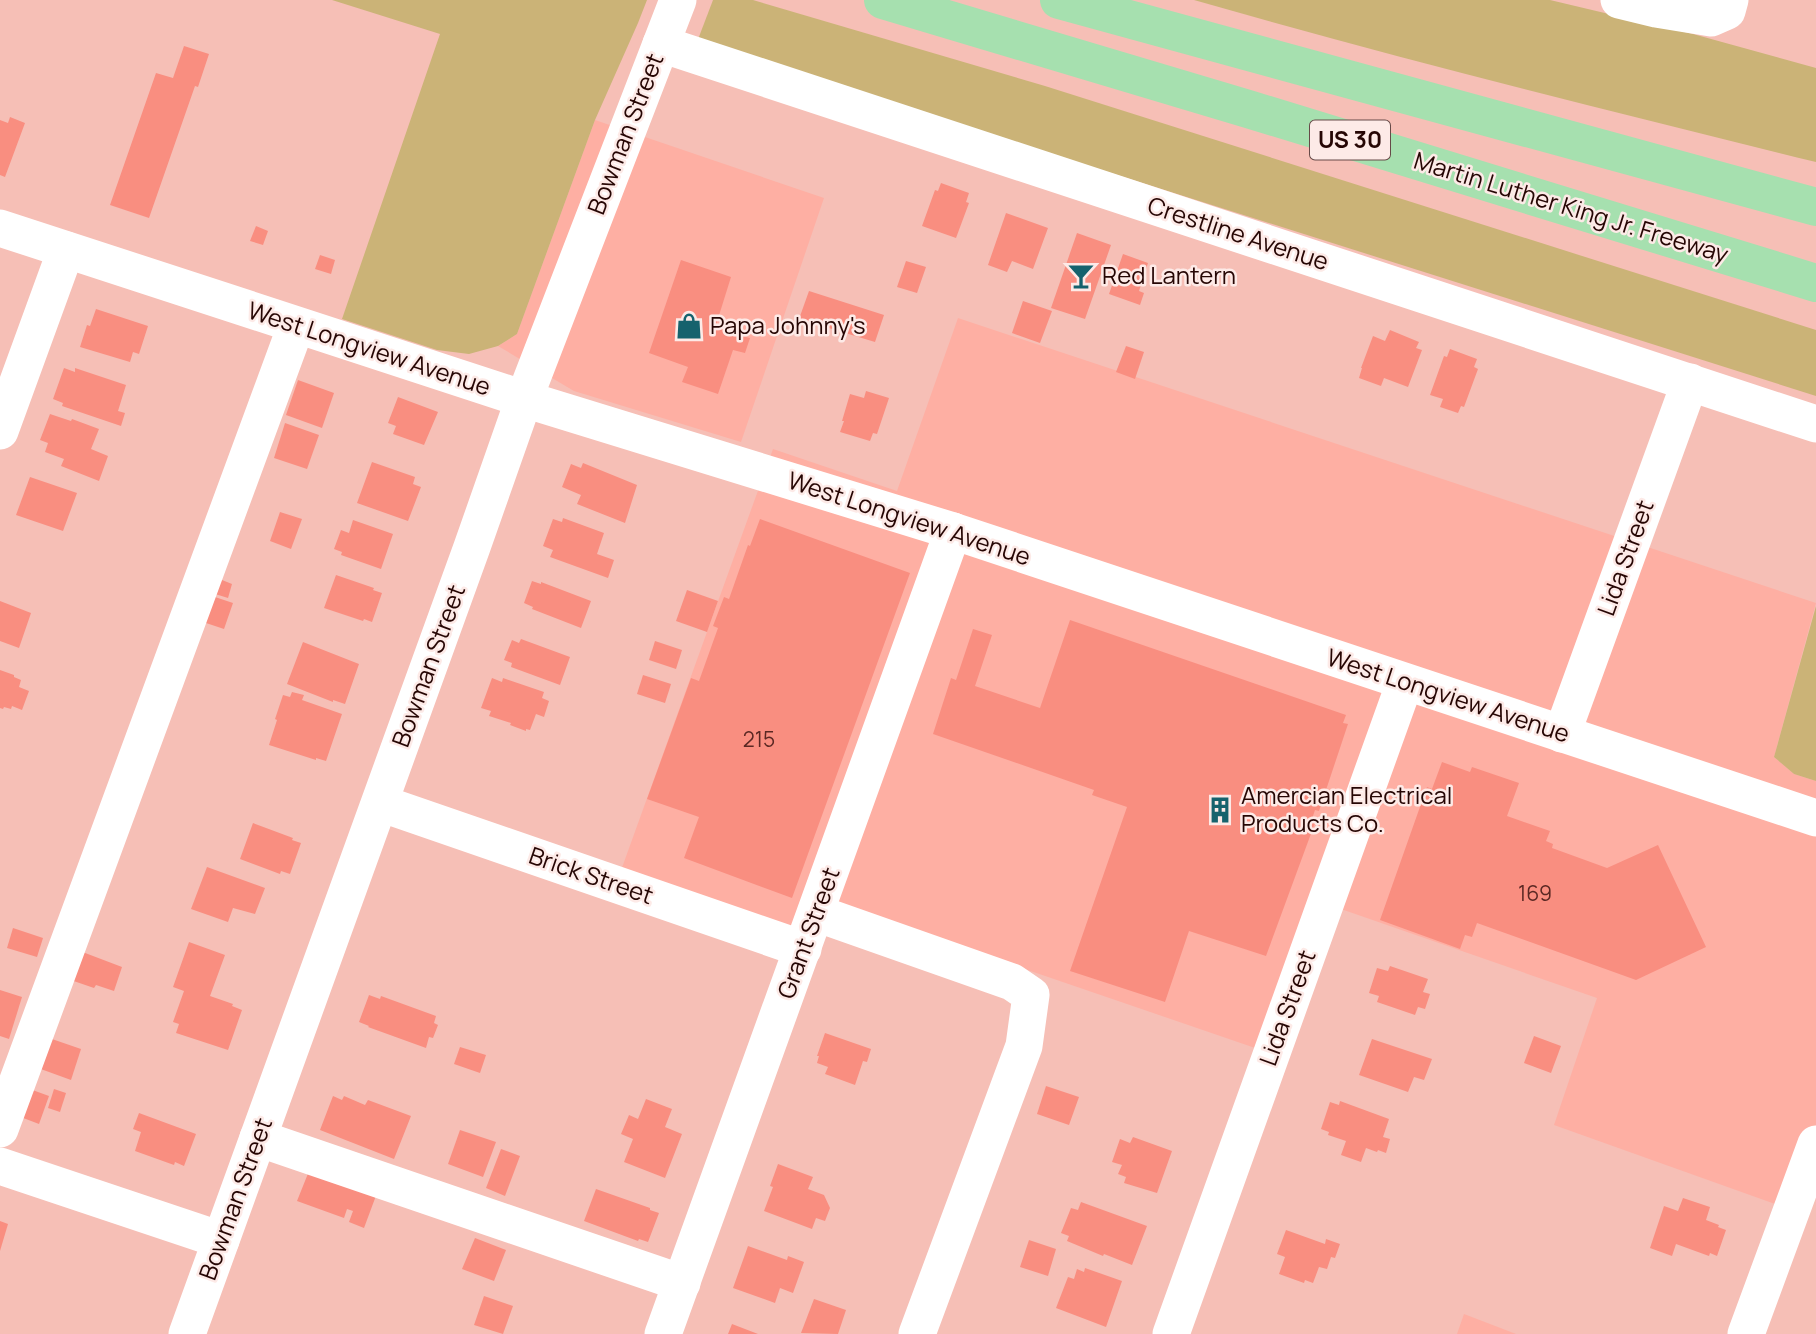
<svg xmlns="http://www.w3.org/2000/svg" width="1816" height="1334" viewBox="0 0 1816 1334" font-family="Manrope,sans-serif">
  <rect width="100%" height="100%" fill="#f6bfb6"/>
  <g fill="#feafa3">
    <path d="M595 120 824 198 741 442 574 391 498 346 517 334Z"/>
    <path d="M958 318 1816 603 1774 757 1794 774 1816 781V1170L1800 1213 1554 1125 1597 998 1315 900 1261 1050 824 900 806 947 619 876 773 449 897 491Z"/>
    <path d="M1464 1314 1516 1334H1457Z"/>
  </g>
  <g fill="#cbb377">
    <path d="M332 0H647L638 23 595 120 517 334 498 346 469 354 437 350 342 319 440 34Z"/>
    <path d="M713 0H753L1045 86 1816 330V396L697 42Z"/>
    <path d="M1194 0H1550L1693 34 1816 68V162C1608 111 1400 59 1194 0Z"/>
    <path d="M1816 606V781L1794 774 1774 757Z"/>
  </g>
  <g fill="#f98e80">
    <path d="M184 46 209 54 198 87 195 86 149 218 110 205 156 73 173 78Z"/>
    <path d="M10 117 25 123 5 177 0 175V120L8 123Z"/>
    <path d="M941 183 969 193 966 202 969 203 956 238 922 226 935 190 938 191Z"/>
    <path d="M1006 213 1048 228 1033 269 1012 261 1007 272 988 265Z"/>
    <path d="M256 226 268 231 263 245 250 241Z"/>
    <path d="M1077 233 1111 245 1085 319 1051 308Z"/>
    <path d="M1123 254 1148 263 1139 291 1144 293 1140 305 1109 294Z"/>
    <path d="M320 255 335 260 331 274 315 269Z"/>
    <path d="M681 260 731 277 716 325 730 331 731 327 740 330 738 335 750 338 745 353 733 350 718 394 682 382 688 367 649 353Z"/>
    <path d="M906 261 926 267 917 293 897 287Z"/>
    <path d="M809 291 884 315 875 342 799 319Z"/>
    <path d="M1023 301 1052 311 1040 343 1012 333Z"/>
    <path d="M96 309 148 326 139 354 133 352 130 362 80 347 87 325 90 326Z"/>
    <path d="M1390 330 1419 342 1416 348 1422 350 1408 387 1384 378 1381 386 1359 378 1362 368H1361L1373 336 1385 341Z"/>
    <path d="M1126 346 1144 352 1135 379 1116 372Z"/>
    <path d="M1450 349 1477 359 1474 367 1478 369 1464 407 1461 406 1458 413 1440 407 1443 399 1430 395 1444 356 1447 357Z"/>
    <path d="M64 368 75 372V368L126 385 118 411 125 413 121 426 62 406 63 403 53 399Z"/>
    <path d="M298 380 334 393 322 428 286 415Z"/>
    <path d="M866 391 889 398 877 434 873 433 870 441 840 432 844 421H842L850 394 864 398Z"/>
    <path d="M398 397 438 412 424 445 393 434 396 426 388 423Z"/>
    <path d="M50 414 71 421 72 419 99 429 91 449 108 456 99 481 61 466 64 459 45 452 48 443 40 440Z"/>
    <path d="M285 423 319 435 307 469 274 458Z"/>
    <path d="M372 462 415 477 413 484 421 487 408 521 357 503Z"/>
    <path d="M583 463 637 485 625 523 577 504 581 495 562 487 571 464 581 468Z"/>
    <path d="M30 477 77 493 63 531 16 515Z"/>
    <path d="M280 512 302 519 291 549 270 541Z"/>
    <path d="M563 518 604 533 597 554 614 560 608 578 550 557 553 550 543 546 553 519 562 522Z"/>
    <path d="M760 519 910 573 792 898 684 858 699 817 647 799 691 678 699 681 718 628 713 626 724 597 729 599 748 545 750 546Z"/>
    <path d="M353 520 393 534 381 569 341 555 342 552 334 549 341 530 349 533Z"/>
    <path d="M336 575 374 588 373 590 382 593 372 622 364 619 363 621 324 608Z"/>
    <path d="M217 578 232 584 228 598 212 593Z"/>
    <path d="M532 581 541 584V582L591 601 581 628 532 609 533 607 524 603Z"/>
    <path d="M687 590 718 601 707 632 676 621Z"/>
    <path d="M206 594 233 603 224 629 197 620Z"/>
    <path d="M0 601 31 613 19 648 0 641Z"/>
    <path d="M1070 620 1346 715 1343 723 1348 724 1319 811 1315 810 1312 819 1316 820 1266 956 1189 931 1165 1002 1070 971 1127 807 1092 795 1094 790 933 734 951 678 956 680 973 629 992 635 975 686 1040 708Z"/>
    <path d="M521 639 570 657 560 685 511 667 512 663 504 660 512 640 519 643Z"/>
    <path d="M655 641 682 650 676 669 649 660Z"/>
    <path d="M303 642 359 664 345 704 333 700V702L287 684Z"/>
    <path d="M0 670 14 675V677L21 680 19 687 29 691 22 710 12 706 11 709 4 707 3 709 0 708Z"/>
    <path d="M643 675 671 684 665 703 637 694Z"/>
    <path d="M492 678 502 682 503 678 544 692 542 698 549 701 544 717 536 714 530 730 526 729V731L510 725 511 723 489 716 491 711 481 708Z"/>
    <path d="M292 692 304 695 302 700 342 714 326 761 316 758V760L269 745 277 720 275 719 283 695 290 697Z"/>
    <path d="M1442 762 1470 772 1472 767 1519 783 1507 816 1550 831 1546 841 1553 844 1552 848 1607 868 1658 845 1706 947 1636 980 1477 923 1472 937 1465 935 1460 949 1380 920 1427 787 1432 789Z"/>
    <path d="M253 823 293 838 292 840 301 843 290 874 281 871 280 874 240 859Z"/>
    <path d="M207 867 265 888 255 914 233 908 228 922 191 909Z"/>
    <path d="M13 928 43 938 37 957 7 948Z"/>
    <path d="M189 942 225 955 210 996 233 1004 232 1006 242 1010 228 1050 176 1033 179 1024 173 1022 184 991 173 987Z"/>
    <path d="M72 948 122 967 114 991 96 985 94 988 62 977Z"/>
    <path d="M1390 966 1428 979 1423 992 1430 994 1425 1009 1418 1007 1415 1015 1377 1002 1379 996 1369 993 1377 968 1388 971Z"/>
    <path d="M0 990 22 997 9 1039 0 1036Z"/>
    <path d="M369 995 380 999 381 996 436 1016 434 1023 438 1025 433 1038 429 1037 426 1048 368 1027 369 1026 359 1022Z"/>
    <path d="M825 1033 871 1049 867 1062 863 1061 855 1085 825 1074 828 1067 817 1063 819 1056H817Z"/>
    <path d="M1534 1036 1561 1046 1551 1073 1524 1063Z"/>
    <path d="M49 1038 81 1049 71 1080 38 1068Z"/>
    <path d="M1372 1039 1432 1059 1424 1080 1414 1077 1408 1092 1359 1075Z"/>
    <path d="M460 1047 486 1055 480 1073 454 1064Z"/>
    <path d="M1046 1086 1079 1097 1069 1125 1037 1114Z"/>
    <path d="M27 1088 49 1096 39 1124 18 1116Z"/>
    <path d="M54 1089 66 1093 60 1112 48 1108Z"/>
    <path d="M333 1096 342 1100 344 1096 365 1105 368 1100 411 1116 394 1159 320 1130Z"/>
    <path d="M646 1099 672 1109 665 1127 682 1134 665 1178 624 1162 633 1139 621 1134 629 1115 638 1119Z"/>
    <path d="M1340 1101 1389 1119 1383 1137 1390 1139 1386 1153 1378 1150 1377 1152 1366 1148 1361 1162 1341 1155 1346 1141 1328 1135 1329 1132 1321 1129 1330 1102 1339 1105Z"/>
    <path d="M139 1113 196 1134 184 1166 175 1162 174 1165 135 1151 141 1132 133 1129Z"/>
    <path d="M460 1130 496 1142 483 1177 448 1164Z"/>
    <path d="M1133 1137 1172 1151 1157 1193 1124 1183 1126 1177 1118 1174 1122 1165 1112 1162 1120 1139 1130 1143Z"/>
    <path d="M501 1149 520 1156 505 1196 486 1188Z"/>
    <path d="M778 1164 813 1177 808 1189 824 1195 830 1208 825 1221 816 1218 812 1229 764 1211 773 1187 770 1186Z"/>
    <path d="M309 1171 377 1193 364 1228 349 1222 353 1211 347 1209 344 1218 297 1201Z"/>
    <path d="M596 1189 650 1208V1210L659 1213 648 1242 639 1239 638 1241 584 1221Z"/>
    <path d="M1683 1198 1710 1207 1706 1220 1719 1225 1718 1227 1726 1230 1717 1256 1710 1253 1709 1256 1676 1244 1672 1256 1650 1248 1664 1206 1678 1211Z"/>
    <path d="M1081 1202 1147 1226 1132 1265 1104 1254 1103 1256 1067 1241 1069 1236 1061 1233 1071 1208 1078 1210Z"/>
    <path d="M0 1221 8 1224 0 1251Z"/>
    <path d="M1286 1230 1325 1244 1326 1239 1340 1244 1335 1258 1331 1257 1327 1269 1319 1267 1313 1283 1305 1280 1304 1283 1279 1274 1285 1257 1277 1254Z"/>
    <path d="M475 1238 506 1250 494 1281 462 1269Z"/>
    <path d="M1029 1240 1056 1249 1048 1276 1020 1267Z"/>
    <path d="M748 1246 787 1260 788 1256 804 1262 793 1293 780 1288 775 1303 733 1288Z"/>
    <path d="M1085 1268 1122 1281 1106 1327 1056 1308 1068 1277 1074 1279 1077 1269 1084 1272Z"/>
    <path d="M484 1296 513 1306 503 1334 474 1325Z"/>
    <path d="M814 1299 846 1310 838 1334 801 1333Z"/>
    <path d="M732 1324 758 1334H728Z"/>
  </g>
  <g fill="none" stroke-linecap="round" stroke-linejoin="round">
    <g stroke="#fff" stroke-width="37">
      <path d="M1619 0 1656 9 1711 18 1727 11 1730 0"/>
      <path d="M661 44 1816 424"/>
      <path d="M0 228 524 399 953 531 1816 818"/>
      <path d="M0 431 66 250"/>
      <path d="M1562 734 1690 382"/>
      <path d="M380 803 803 949"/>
      <path d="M816 913 1012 982 1031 995 1024 1046 917 1334"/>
      <path d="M0 1129 296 326"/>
      <path d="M258 1138 682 1283"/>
      <path d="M0 1166 221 1240"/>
      <path d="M187 1334 472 547 524 399 678 0"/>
      <path d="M663 1334 953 531"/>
      <path d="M1171 1334 1405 682"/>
      <path d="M1746 1334 1816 1144"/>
    </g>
    <g stroke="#a6e0af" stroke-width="38">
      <path d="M883 0 1248 109 1816 283"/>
      <path d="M1059 0 1816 207"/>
    </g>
  </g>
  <defs>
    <g id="bar-bare" transform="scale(2.1)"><path d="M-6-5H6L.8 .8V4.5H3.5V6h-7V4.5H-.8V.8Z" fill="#16626d" stroke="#fdeae7" stroke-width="2.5" paint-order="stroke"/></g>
    <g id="shop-bare" transform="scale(2.1)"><path d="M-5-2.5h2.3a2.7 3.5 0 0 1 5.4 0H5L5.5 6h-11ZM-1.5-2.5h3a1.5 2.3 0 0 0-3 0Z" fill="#16626d" stroke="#fdeae7" stroke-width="2.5" paint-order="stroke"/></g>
    <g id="building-bare" transform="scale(2.1)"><path d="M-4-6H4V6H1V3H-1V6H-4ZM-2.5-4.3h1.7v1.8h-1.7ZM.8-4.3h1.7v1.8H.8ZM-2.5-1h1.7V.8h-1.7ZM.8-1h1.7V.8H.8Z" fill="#16626d" stroke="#fdeae7" stroke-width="2.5" paint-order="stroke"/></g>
  </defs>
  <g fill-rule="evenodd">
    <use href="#bar-bare" x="1081" y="276"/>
    <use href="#shop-bare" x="689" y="326"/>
    <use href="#building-bare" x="1220" y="810"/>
  </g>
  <g text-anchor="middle" stroke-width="5" stroke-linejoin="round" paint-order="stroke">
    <g font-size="21" fill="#5b2823">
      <text x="759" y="747">215</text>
      <text x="1535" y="901">169</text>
    </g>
    <rect fill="#fdeae7" stroke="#664a48" stroke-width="2" x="1310" y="120.5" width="80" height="39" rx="5"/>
    <g font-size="23" font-weight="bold" fill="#260604">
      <text x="1350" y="148">US 30</text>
    </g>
    <g font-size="24" fill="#260604" stroke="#fdeae7">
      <text transform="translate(626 134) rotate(-69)" y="8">Bowman Street</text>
      <text transform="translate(1571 208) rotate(17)" y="8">Martin Luther King Jr. Freeway</text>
      <text transform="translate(1238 234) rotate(18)" y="8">Crestline Avenue</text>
      <text transform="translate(369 349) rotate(18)" y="8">West Longview Avenue</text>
      <text transform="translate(909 519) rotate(18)" y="8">West Longview Avenue</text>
      <text transform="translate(1626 558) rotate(-70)" y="8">Lida Street</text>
      <text transform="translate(429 666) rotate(-70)" y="8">Bowman Street</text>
      <text transform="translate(1448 696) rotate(18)" y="8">West Longview Avenue</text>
      <text transform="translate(591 876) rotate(19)" y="8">Brick Street</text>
      <text transform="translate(809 933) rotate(-70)" y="8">Grant Street</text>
      <text transform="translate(1288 1008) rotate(-70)" y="8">Lida Street</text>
      <text transform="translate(236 1199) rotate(-70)" y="8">Bowman Street</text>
    </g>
    <g font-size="24" fill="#260604" stroke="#fdeae7" text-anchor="start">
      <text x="1102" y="284">Red Lantern</text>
      <text x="710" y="334">Papa Johnny's</text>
      <text x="1241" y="804">Amercian Electrical<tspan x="1241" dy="28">Products Co.</tspan></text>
    </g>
  </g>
</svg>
